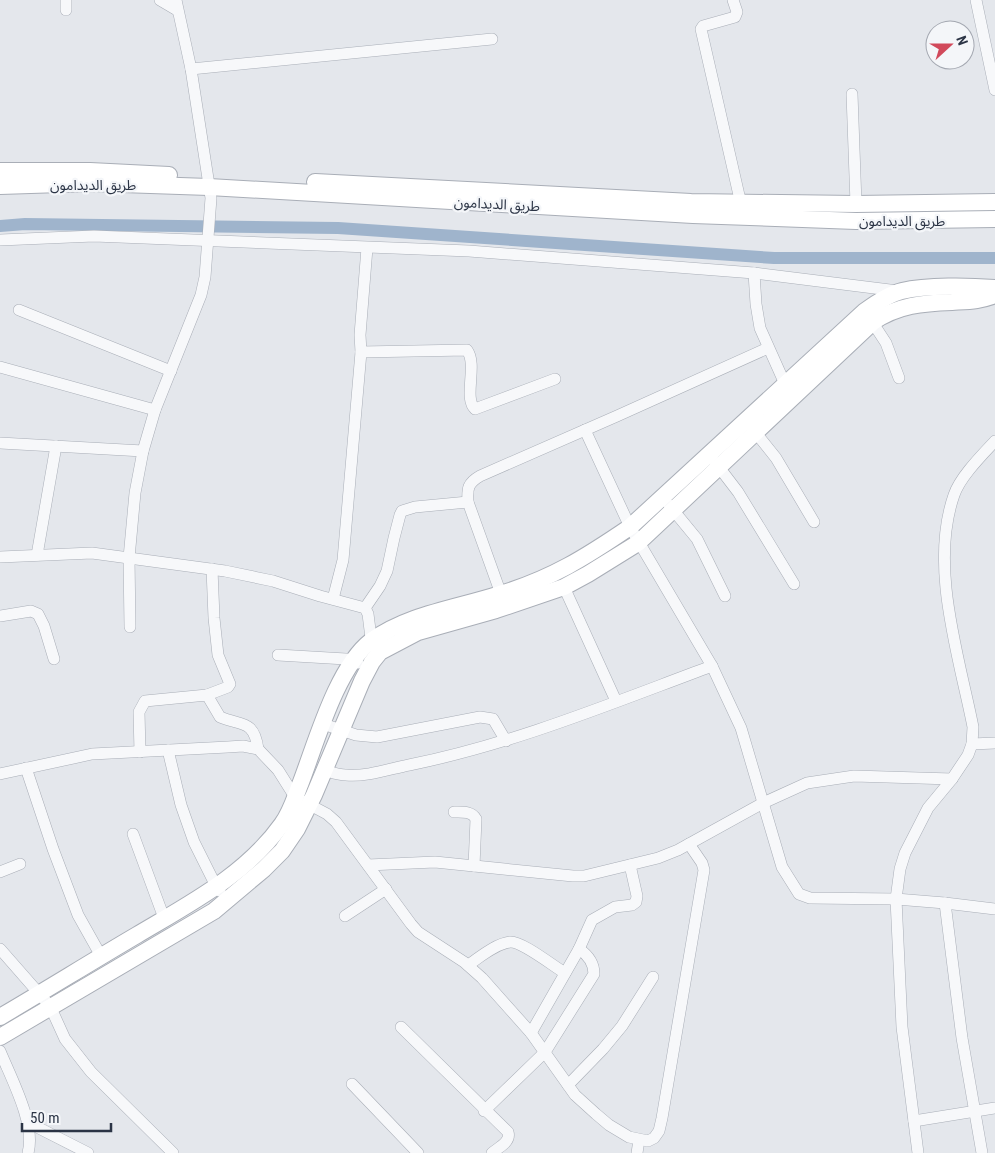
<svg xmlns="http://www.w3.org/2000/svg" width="995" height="1153" viewBox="0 0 995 1153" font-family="'Roboto Condensed','Noto Sans Arabic',sans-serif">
  <rect width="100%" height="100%" fill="#e4e7ec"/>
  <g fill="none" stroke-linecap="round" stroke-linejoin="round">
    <path stroke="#9fb4cc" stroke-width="12" d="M0 226 25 224 338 228 774 258H995"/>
    <g stroke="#a9aeb7" stroke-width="12">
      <g id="street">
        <path d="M66 0V10"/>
        <path d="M160 0 177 10"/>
        <path d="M733 0 737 12 735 17 703 26 701 29 741 204"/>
        <path d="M976 0 995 90"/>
        <path d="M191 69 492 39"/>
        <path d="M852 94 856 204"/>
        <path d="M0 240 94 236 469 251 754 273 898 291"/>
        <path d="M367 248 360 335 361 352 467 350C478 365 463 398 475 409L555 379"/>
        <path d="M754 273 756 304 760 328 785 384"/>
        <path d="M19 310 171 371"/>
        <path d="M869 317 886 343 899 378"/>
        <path d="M0 367 155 410"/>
        <path d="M752 428 776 458 814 522"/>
        <path d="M585 430 630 527 712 666 741 728 782 867 799 894 810 898 896 899 945 903 995 909"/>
        <path d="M0 443 143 451"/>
        <path d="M715 462 738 492 794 584"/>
        <path d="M669 505 697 539 725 596"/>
        <path d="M37 555 56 446"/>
        <path d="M0 557 92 553 225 571 273 581 320 596 365 608 368 614 372 646"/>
        <path d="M564 587 616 701"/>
        <path d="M501 594 468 502C467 488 468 483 480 476L617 416 768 348"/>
        <path d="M333 599 343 560 361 352"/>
        <path d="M365 608 380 586 387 571 394 538 400 515 402 511 415 507 468 502"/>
        <path d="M0 616 31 611 38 614 44 626 54 659"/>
        <path d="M130 627 129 558 135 493 143 451 155 410 201 295 205 277 211 198 191 69 176 0"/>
        <path d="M278 655 346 659 353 660 358 663"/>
        <path d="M207 695 228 687 230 684 218 655 214 618 212 569"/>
        <path d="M323 724 356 735 377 737 480 717 493 719 506 741"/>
        <path d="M972 744 995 743"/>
        <path d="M168 750 181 805 194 842 216 886 220 891"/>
        <path d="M140 752 139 712 145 701 207 695 220 717C241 726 254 719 258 749"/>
        <path d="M26 768 53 849 78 915 101 956"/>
        <path d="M324 770C331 772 338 775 346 775 366 777 389 769 409 765 514 744 612 703 712 666"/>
        <path d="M0 774 92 754 228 747 243 746 258 749 278 770 295 797 327 814 336 822 411 924 418 932 464 962 482 978 531 1033 575 1095 596 1114 609 1125 629 1137 648 1141 654 1138 659 1131 662 1118 704 870 702 863 689 844"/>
        <path d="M454 812C462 812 472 811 476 819L474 866"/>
        <path d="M133 834 164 918"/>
        <path d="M368 865 435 862 573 876H584L658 858 678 850 763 803 807 783 854 776 952 779"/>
        <path d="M0 872 20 864"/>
        <path d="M945 903 962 1038 982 1153"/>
        <path d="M345 916 386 889"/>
        <path d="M0 949 50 1006 65 1039 91 1072 173 1153"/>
        <path d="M468 965C479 958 495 944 510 942 522 941 553 966 565 973"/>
        <path d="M401 1027 508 1132C511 1142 499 1147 492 1153"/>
        <path d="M531 1033 579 949 592 920 615 907 632 905 636 902 637 896 630 865"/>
        <path d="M0 1051C11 1078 36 1124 28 1153"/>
        <path d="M352 1084 418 1153"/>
        <path d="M568 1085 603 1049 622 1026 653 977"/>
        <path d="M484 1111 545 1052 594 974C594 964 588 955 579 949"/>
        <path d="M914 1121 995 1108"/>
        <path d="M29 1123 88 1153"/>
        <path d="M637 1153 639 1140"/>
        <path d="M918 1153 902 1027 896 899 900 869 905 853 928 808 952 779 968 755 972 744 973 727C959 656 929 566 954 495 960 477 982 455 995 441"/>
      </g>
    </g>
    <g stroke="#a9aeb7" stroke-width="18">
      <g id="secondary">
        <path d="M0 171H90L169 175"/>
        <path d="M315 182 691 202 856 204 995 202"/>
        <path d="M0 186 92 183 209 187 693 215 856 221 995 219"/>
        <path d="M0 1017C46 990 91 962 137 935 189 904 246 875 282 824 291 812 295 797 301 782 316 743 337 667 371 641 408 614 457 608 500 594 551 579 586 557 630 527L865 311C876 303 889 294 902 291 927 285 970 286 995 288"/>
        <path d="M0 1037 214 911 264 869 282 851 297 829 314 795 362 681 372 662 380 652 418 632 496 610 564 587 588 574 638 543 873 322C898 305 923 303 952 302 967 301 981 301 995 295"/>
      </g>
    </g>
    <use href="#street" stroke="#f7f8fa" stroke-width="11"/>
    <use href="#secondary" stroke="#fff" stroke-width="16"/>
  </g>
  <g text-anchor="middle" stroke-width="4.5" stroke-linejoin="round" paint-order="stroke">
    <g font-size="14" fill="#2b3445" stroke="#f4f6f9">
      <text x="93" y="190">طريق الديدامون</text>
      <text transform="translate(497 204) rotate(3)" y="5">طريق الديدامون</text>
      <text x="902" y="226">طريق الديدامون</text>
    </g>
  </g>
  <g transform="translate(950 45) rotate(69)"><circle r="24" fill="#f4f6f9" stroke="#a4a8b1"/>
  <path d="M0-4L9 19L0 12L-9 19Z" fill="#d1495b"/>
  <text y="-8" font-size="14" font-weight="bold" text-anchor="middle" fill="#2b3445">N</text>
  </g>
  <path d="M22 1123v8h89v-8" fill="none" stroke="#2b3445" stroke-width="2.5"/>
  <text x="30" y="1123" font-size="15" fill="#2b3445" stroke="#f4f6f9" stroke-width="4" paint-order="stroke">50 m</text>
</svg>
